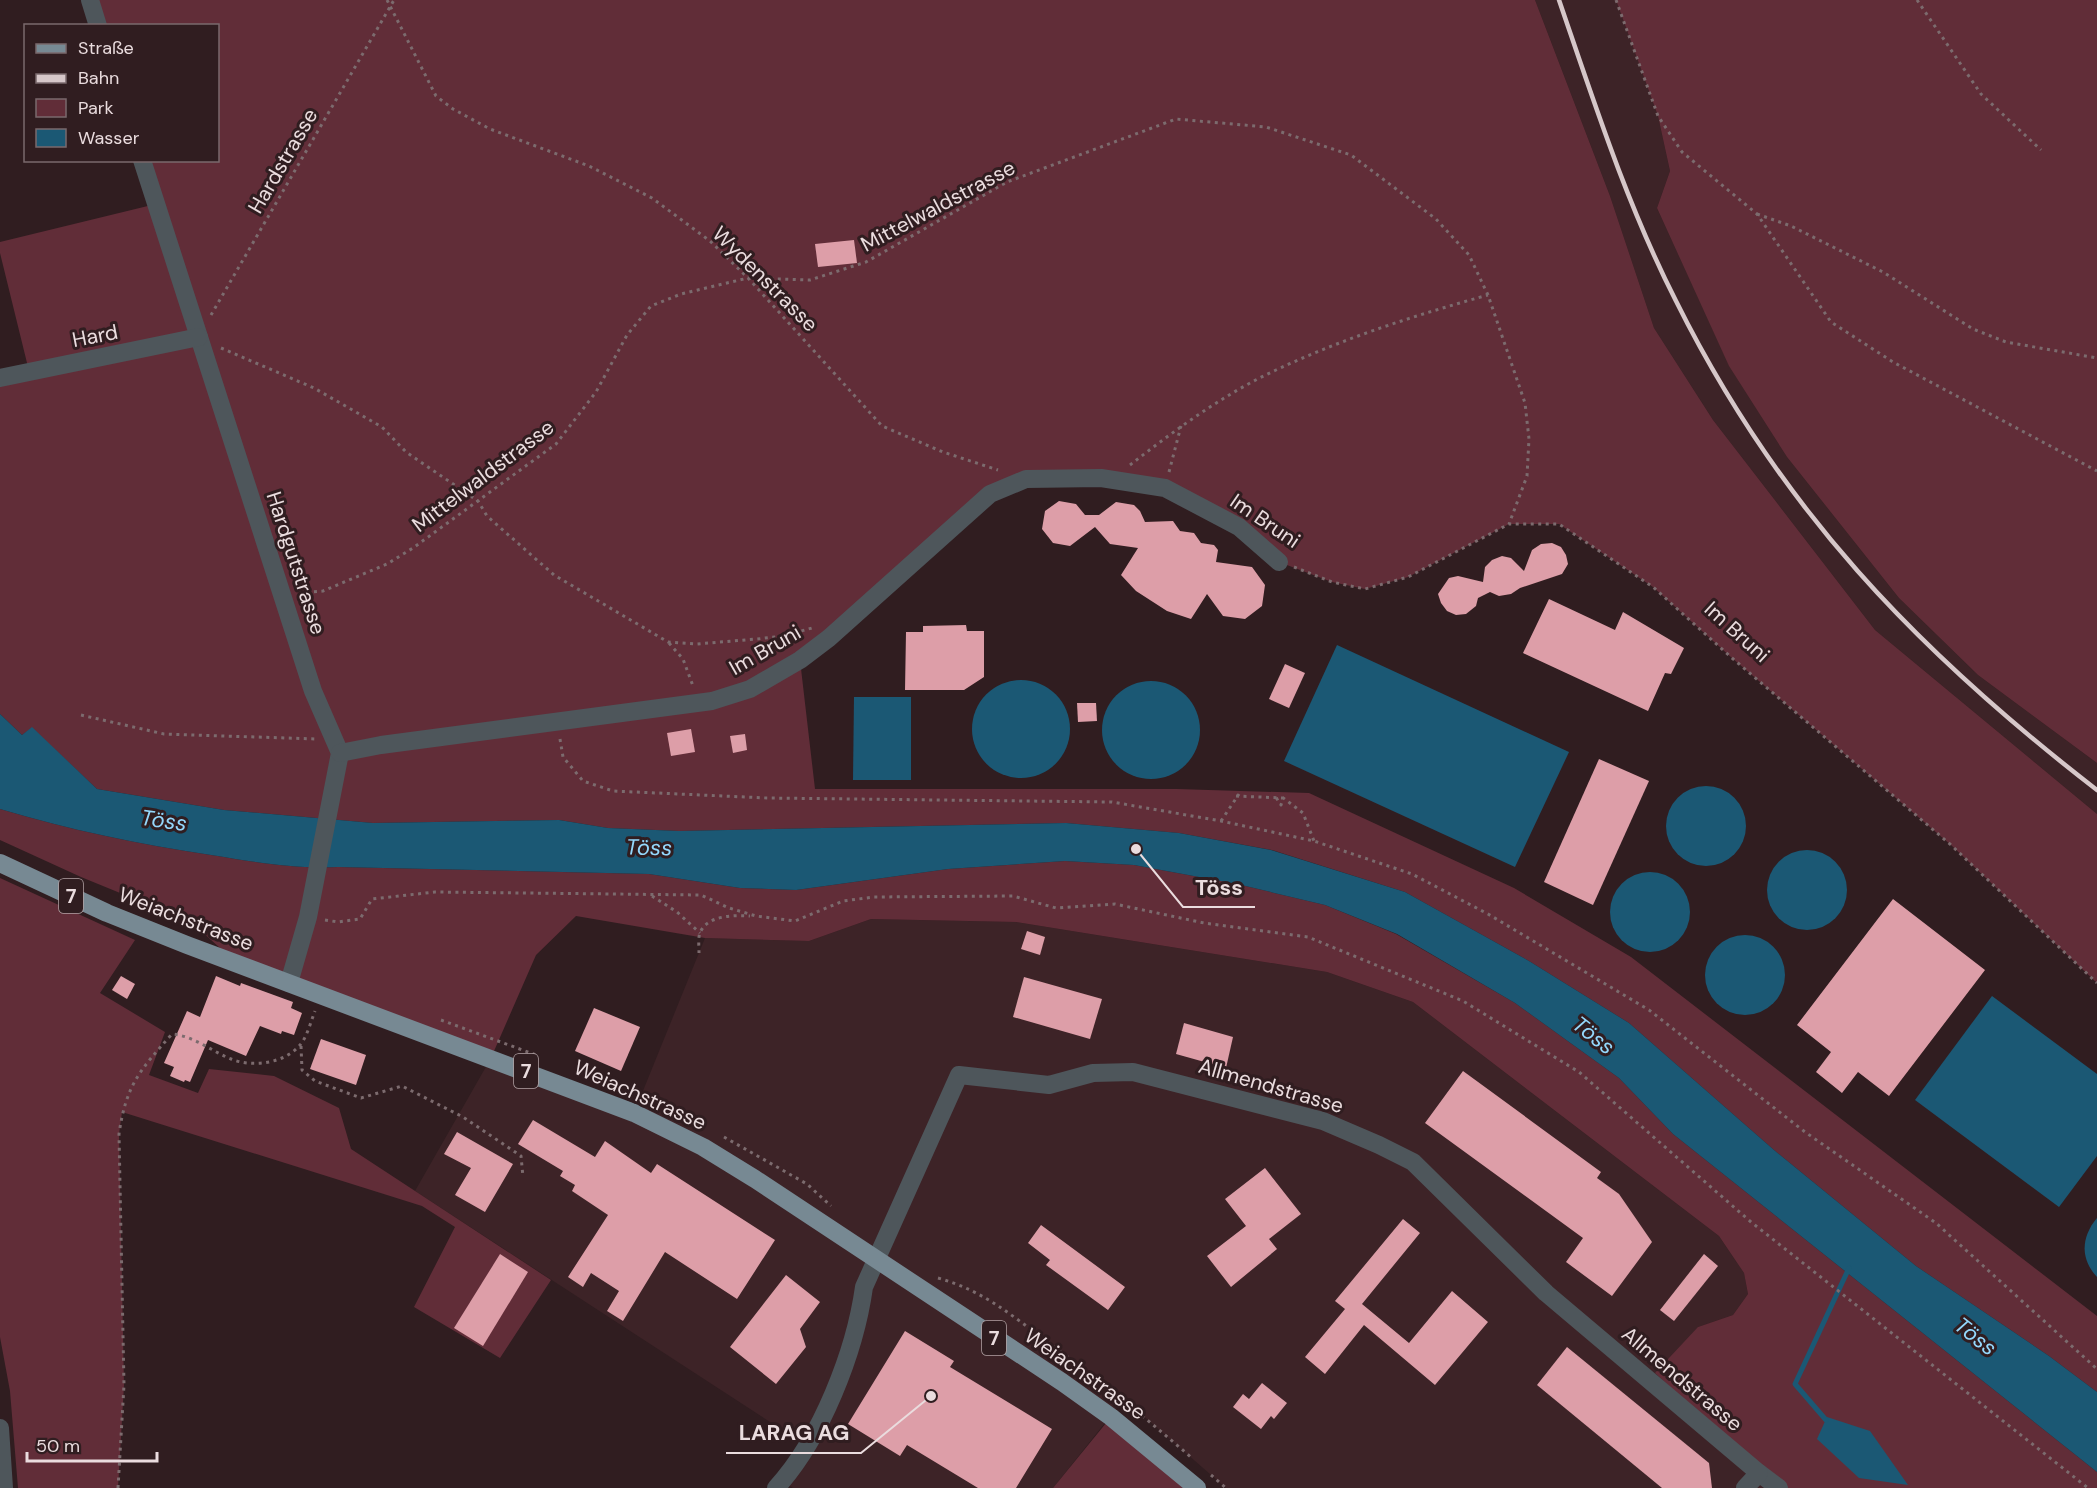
<svg xmlns="http://www.w3.org/2000/svg" width="2097" height="1488" viewBox="0 0 2097 1488" font-family="'DM Sans',sans-serif">
  <rect width="100%" height="100%" fill="#301d20"/>
  <g fill="#3d2327">
    <path d="M1535 0H1616L1658 116 1670 171 1657 208 1730 367 1787 457 1899 598 1978 675 2097 763V814L1875 630 1713 420 1654 328 1610 196Z"/>
    <path d="M871 919 1016 922 1327 972 1413 1002 1719 1236 1744 1273 1748 1294 1733 1315 1698 1327 1779 1488H1226L1124 1399 1053 1488H793L782 1481 807 1446 415 1191 491 1058 634 1113 705 938 809 941Z"/>
  </g>
  <g fill="#612d38">
    <path d="M90 0H1535L1610 196 1654 328 1713 420 1875 630 2097 814V983L1951 845 1732 658 1653 587 1559 524H1509L1408 577 1365 589 1332 582 1279 562 1165 488 1026 479 990 494 800 660 815 789H1177L1309 793 1514 888 1631 957 2097 1316V1392L2049 1356 1916 1266 1774 1150 1629 1023 1529 961 1405 892 1272 850 1179 833 1066 823 679 831 608 828 559 820 373 823 224 810 97 789 32 728 22 735 0 714V378L29 371 0 253V242L156 204 142 161 218 160V26L98 25Z"/>
    <path d="M1616 0H2097V763L1978 675 1899 598 1787 457 1729 366 1657 208 1670 171 1658 116Z"/>
    <path d="M0 809C70 830 139 844 211 855 255 862 293 869 338 867L649 874 740 888 796 890 948 869 1065 861 1134 865 1237 884 1325 905 1396 934 1515 1003 1619 1078 1673 1134 2097 1472V1488H1779L1655 1373 1698 1327 1733 1315 1748 1294 1744 1273 1719 1236 1413 1002 1327 972 1016 922 871 919 809 941 705 938 576 916 536 955 491 1058 239 965 191 922 81 877 0 840Z"/>
    <path d="M0 878 135 940 100 993 165 1032 149 1075 198 1093 209 1069 274 1076 339 1108 351 1149 551 1280 500 1358 414 1307 455 1227 422 1206 122 1112 119 1134 124 1385 118 1488H18L10 1391 0 1337Z"/>
    <path d="M1111 1417 1197 1488H1053Z"/>
  </g>
  <g fill="#1b5874">
    <path d="M1337 645 1569 752 1515 867 1284 761Z"/>
    <circle cx="1021" cy="729" r="49"/>
    <circle cx="1151" cy="730" r="49"/>
    <path d="M854 697H911V780H853Z"/>
    <path d="M0 714 22 735 32 727 97 789 224 810 373 823 559 820 608 828 679 831 1066 823 1179 833 1271 850 1405 892 1529 961 1629 1023 1774 1150 1916 1266 2049 1356 2097 1392V1472L1673 1134 1619 1078 1515 1003 1397 934 1325 905 1237 884 1134 865 1065 861 948 869 796 890 740 888 649 874 338 867C293 869 255 862 211 855 139 844 70 830 0 809Z"/>
    <circle cx="1706" cy="826" r="40"/>
    <circle cx="1807" cy="890" r="40"/>
    <circle cx="1650" cy="912" r="40"/>
    <circle cx="1745" cy="975" r="40"/>
    <path d="M1992 996 2097 1074V1156L2059 1207 1915 1100Z"/>
    <path d="M2097 1218V1277C2080 1259 2081 1237 2097 1218Z"/>
    <path d="M1827 1417 1870 1431 1908 1485 1859 1478 1817 1439Z"/>
  </g>
  <g fill="none" stroke-linecap="round" stroke-linejoin="round">
    <path stroke="#1b5874" stroke-width="5" d="M1826 1420 1795 1384 1849 1268"/>
  </g>
  <g fill="#dd9ea8">
    <path d="M854 240 857 263 818 267 815 244Z"/>
    <path d="M1059 501 1076 504 1085 515H1099L1116 502 1134 505 1140 511 1145 522 1173 521 1180 531 1194 533 1201 543 1214 545 1218 550 1216 562 1252 567 1265 585 1262 606 1245 619 1223 616 1207 594 1191 619 1167 611 1136 591 1121 575 1138 548 1110 544 1095 527 1070 546 1053 543 1042 529 1045 511Z"/>
    <path d="M1552 543 1561 547 1566 555 1568 564 1562 574 1520 588 1511 594 1499 596 1490 592 1478 598 1476 606 1466 614 1456 615 1447 611 1441 603 1438 594 1449 578 1458 576 1483 582 1485 567 1492 560 1502 556 1511 558 1524 571 1532 550 1541 544Z"/>
    <path d="M1549 599 1615 630 1623 612 1684 648 1671 674 1665 673 1648 711 1523 653Z"/>
    <path d="M966 625 967 631H984V677L964 690H905L906 632H923V626Z"/>
    <path d="M1285 664 1305 673 1289 708 1269 699Z"/>
    <path d="M1077 703H1096L1097 721 1078 722Z"/>
    <path d="M691 729 695 752 671 756 667 733Z"/>
    <path d="M745 734 747 750 733 753 730 736Z"/>
    <path d="M1599 759 1649 781 1593 905 1544 882Z"/>
    <path d="M1893 899 1985 970 1889 1096 1858 1072 1842 1093 1816 1072 1831 1052 1797 1025Z"/>
    <path d="M1027 931 1045 937 1040 955 1021 949Z"/>
    <path d="M121 976 135 984 127 999 112 990Z"/>
    <path d="M216 976 240 986 241 983 293 1002 291 1008 302 1013 294 1035 282 1031 281 1034 260 1026 246 1056 208 1040 190 1082 185 1080 184 1082 170 1076 174 1067 164 1063 187 1011 200 1017Z"/>
    <path d="M1024 977 1102 999 1090 1039 1013 1017Z"/>
    <path d="M594 1008 640 1027 621 1071 575 1051Z"/>
    <path d="M1184 1023 1233 1037 1226 1068 1176 1054Z"/>
    <path d="M321 1039 366 1055 356 1085 310 1069Z"/>
    <path d="M1463 1071 1601 1172 1597 1178 1619 1194 1652 1242 1612 1296 1566 1262 1583 1238 1425 1123Z"/>
    <path d="M533 1120 595 1157 605 1141 651 1173 657 1164 775 1240 737 1299 665 1252 623 1321 607 1311 619 1291 591 1273 583 1287 568 1277 608 1215 572 1191 575 1185 560 1176 563 1171 518 1144Z"/>
    <path d="M457 1132 513 1164 485 1212 455 1195 471 1168 444 1154Z"/>
    <path d="M1265 1168 1301 1214 1269 1239 1277 1249 1231 1287 1207 1256 1246 1226 1225 1199Z"/>
    <path d="M1403 1219 1420 1233 1362 1304 1409 1343 1452 1291 1488 1322 1435 1385 1364 1325 1325 1374 1305 1357 1345 1309 1335 1301Z"/>
    <path d="M1041 1225 1125 1287 1108 1310 1046 1265 1050 1260 1028 1243Z"/>
    <path d="M500 1254 528 1272 483 1346 454 1328Z"/>
    <path d="M1704 1254 1718 1266 1674 1321 1660 1310Z"/>
    <path d="M786 1275 820 1302 800 1329 806 1347 776 1384 730 1347Z"/>
    <path d="M905 1331 954 1361 950 1367 1052 1429 1016 1488H978L907 1445 900 1456 848 1424Z"/>
    <path d="M1567 1347 1709 1463 1712 1488H1662L1537 1385Z"/>
    <path d="M1262 1383 1287 1403 1274 1419 1271 1416 1261 1429 1233 1407 1243 1394 1249 1399Z"/>
  </g>
  <g fill="none" stroke-linecap="round" stroke-linejoin="round">
    <g stroke="#7c6b6e" stroke-width="3" stroke-dasharray="3 4.5" stroke-linecap="butt">
      <path d="M387 0 436 96 453 109 490 129 589 166 652 198 710 241 748 278 882 426 943 452 998 470"/>
      <path d="M1616 0 1658 116 1682 152 1757 214 1831 322 1893 362 2097 471"/>
      <path d="M1917 0 1981 94 2041 150"/>
      <path d="M1757 214 1791 226 1883 272 1973 329 2006 342 2097 358"/>
      <path d="M211 315 394 0"/>
      <path d="M221 348 314 388 382 427 406 452 478 501 487 516 554 575 668 642 697 644 757 639 783 636 812 628"/>
      <path d="M1130 465C1175 430 1224 394 1276 370 1344 338 1416 315 1488 295"/>
      <path d="M1169 472 1181 426"/>
      <path d="M1294 567 1332 582 1365 589 1408 577 1509 524H1559L1653 587 1732 658 1951 845 2097 983"/>
      <path d="M299 593 323 591 387 564 413 548 556 444 596 392 627 335 651 306 681 294 748 278 810 280 866 262 1007 182 1176 119 1266 127 1351 155 1436 219 1469 255 1488 295 1525 403 1529 439 1527 476 1509 524"/>
      <path d="M669 643 683 659 693 686"/>
      <path d="M81 715 164 734 316 739"/>
      <path d="M560 739 563 757 583 781 613 791 767 798 1112 802 1221 821 1314 841 1412 874 1488 914 1649 1010 1805 1132 1936 1223 2097 1369"/>
      <path d="M1236 796 1283 798 1281 805 1277 799 1282 797 1303 813 1314 841"/>
      <path d="M1221 821 1239 794"/>
      <path d="M652 896 677 912 700 933"/>
      <path d="M325 920 338 922 360 919 372 899 435 892 701 895 729 908 756 916 795 921 843 901 874 897 1013 896 1056 908 1115 904 1204 923 1308 937 1463 1001 1579 1072 1751 1222 2088 1488"/>
      <path d="M699 953C699 947 698 938 700 933 707 915 734 915 750 916"/>
      <path d="M441 1020 536 1055"/>
      <path d="M301 1046 302 1070 315 1081 361 1098 402 1086 463 1117 521 1156 523 1177"/>
      <path d="M724 1137 807 1184 831 1206"/>
      <path d="M938 1278C984 1291 1011 1315 1049 1343 1099 1380 1146 1418 1193 1459"/>
      <path d="M1211 1475 1226 1488"/>
      <path d="M118 1488 124 1385 119 1134C126 1085 140 1070 172 1034 194 1036 211 1051 231 1059 253 1068 285 1063 300 1045 307 1037 311 1021 315 1011"/>
    </g>
    <g stroke="#4e565b" stroke-width="18">
      <path d="M90 0 98 26"/>
      <path d="M142 160 313 691 340 753 308 917 289 983"/>
      <path d="M0 378 199 337"/>
      <path d="M340 753 381 745 712 701 750 689 800 660 829 638 990 494 1026 479 1101 478 1165 488 1239 527 1279 562"/>
      <path d="M0 1428 4 1488"/>
      <path d="M1759 1473 1779 1488"/>
      <path d="M776 1488C821 1439 855 1352 864 1287L959 1075 1049 1085 1093 1073 1133 1072 1323 1121 1379 1145 1413 1162 1546 1293 1759 1473 1745 1488"/>
    </g>
    <path stroke="#778993" stroke-width="18" d="M0 863 107 913 187 945 634 1113 703 1147 755 1179 1062 1382 1111 1417 1197 1488"/>
    <path stroke="#d6c7c9" stroke-width="4.5" d="M1559 0C1594 102 1627 205 1676 301 1779 508 1917 651 2097 790"/>
  </g>
  <g text-anchor="middle" stroke-width="6" stroke-linejoin="round" paint-order="stroke">
    <g fill="#301d20" stroke="#b2a3a5" stroke-width="1.5">
      <rect x="59" y="879" width="24" height="34" rx="4.5"/>
      <rect x="514" y="1054" width="24" height="34" rx="4.5"/>
      <rect x="982" y="1321" width="24" height="34" rx="4.5"/>
    </g>
    <g font-size="20" font-weight="bold" fill="#eadcde">
      <text x="71" y="903">7</text>
      <text x="526" y="1078">7</text>
      <text x="994" y="1345">7</text>
    </g>
    <g font-size="21" fill="#eadcde" stroke="#301d20">
      <text transform="translate(283 161) rotate(-60)" y="7">Hardstrasse</text>
      <text transform="translate(938 206) rotate(-28)" y="7">Mittelwaldstrasse</text>
      <text transform="translate(765 279) rotate(45)" y="7">Wydenstrasse</text>
      <text transform="translate(95 336) rotate(-11)" y="7">Hard</text>
      <text transform="translate(483 476) rotate(-37)" y="7">Mittelwaldstrasse</text>
      <text transform="translate(1265 521) rotate(34)" y="7">Im Bruni</text>
      <text transform="translate(296 563) rotate(72)" y="7">Hardgutstrasse</text>
      <text transform="translate(1737 632) rotate(42)" y="7">Im Bruni</text>
      <text transform="translate(765 650) rotate(-30)" y="7">Im Bruni</text>
      <text transform="translate(186 919) rotate(21)" y="7">Weiachstrasse</text>
      <text transform="translate(1271 1086) rotate(16)" y="7">Allmendstrasse</text>
      <text transform="translate(640 1095) rotate(24)" y="7">Weiachstrasse</text>
      <text transform="translate(1085 1374) rotate(35)" y="7">Weiachstrasse</text>
      <text transform="translate(1682 1379) rotate(40)" y="7">Allmendstrasse</text>
    </g>
    <g font-size="22" font-style="italic" fill="#94d8fc" stroke="#301d20">
      <text transform="translate(164 820) rotate(8)" y="8">Töss</text>
      <text transform="translate(649 847) rotate(1)" y="8">Töss</text>
      <text transform="translate(1594 1035) rotate(38)" y="8">Töss</text>
      <text transform="translate(1976 1336) rotate(38)" y="8">Töss</text>
    </g>
  </g>
  <path fill="none" stroke="#eadcde" stroke-width="2" d="M1136 849L1183 907H1255M931 1396L861 1453H726"/>
  <g fill="#eadcde" stroke="#301d20" stroke-width="2">
    <circle cx="1136" cy="849" r="6"/>
    <circle cx="931" cy="1396" r="6"/>
  </g>
  <g font-size="22" text-anchor="middle" font-weight="bold" fill="#eadcde" stroke="#301d20" stroke-width="6" stroke-linejoin="round" paint-order="stroke">
    <text x="1219" y="895">Töss</text>
    <text x="794" y="1440">LARAG AG</text>
  </g>
  <rect x="24" y="24" width="195" height="138" fill="#301d20" stroke="#7a696c" stroke-width="1.5"/>
  <rect x="36" y="44" width="30" height="9" fill="#778993" stroke="#7a696c" stroke-width="1.5"/>
  <text x="78" y="54" font-size="18" fill="#eadcde">Straße</text>
  <rect x="36" y="74" width="30" height="9" fill="#d6c7c9" stroke="#7a696c" stroke-width="1.5"/>
  <text x="78" y="84" font-size="18" fill="#eadcde">Bahn</text>
  <rect x="36" y="99" width="30" height="18" fill="#612d38" stroke="#7a696c" stroke-width="1.5"/>
  <text x="78" y="114" font-size="18" fill="#eadcde">Park</text>
  <rect x="36" y="129" width="30" height="18" fill="#1b5874" stroke="#7a696c" stroke-width="1.5"/>
  <text x="78" y="144" font-size="18" fill="#eadcde">Wasser</text>
  <path d="M27 1452v9h130v-9" fill="none" stroke="#eadcde" stroke-width="3"/>
  <text x="36" y="1452" font-size="18" fill="#eadcde" stroke="#301d20" stroke-width="4.5" paint-order="stroke">50 m</text>
</svg>
